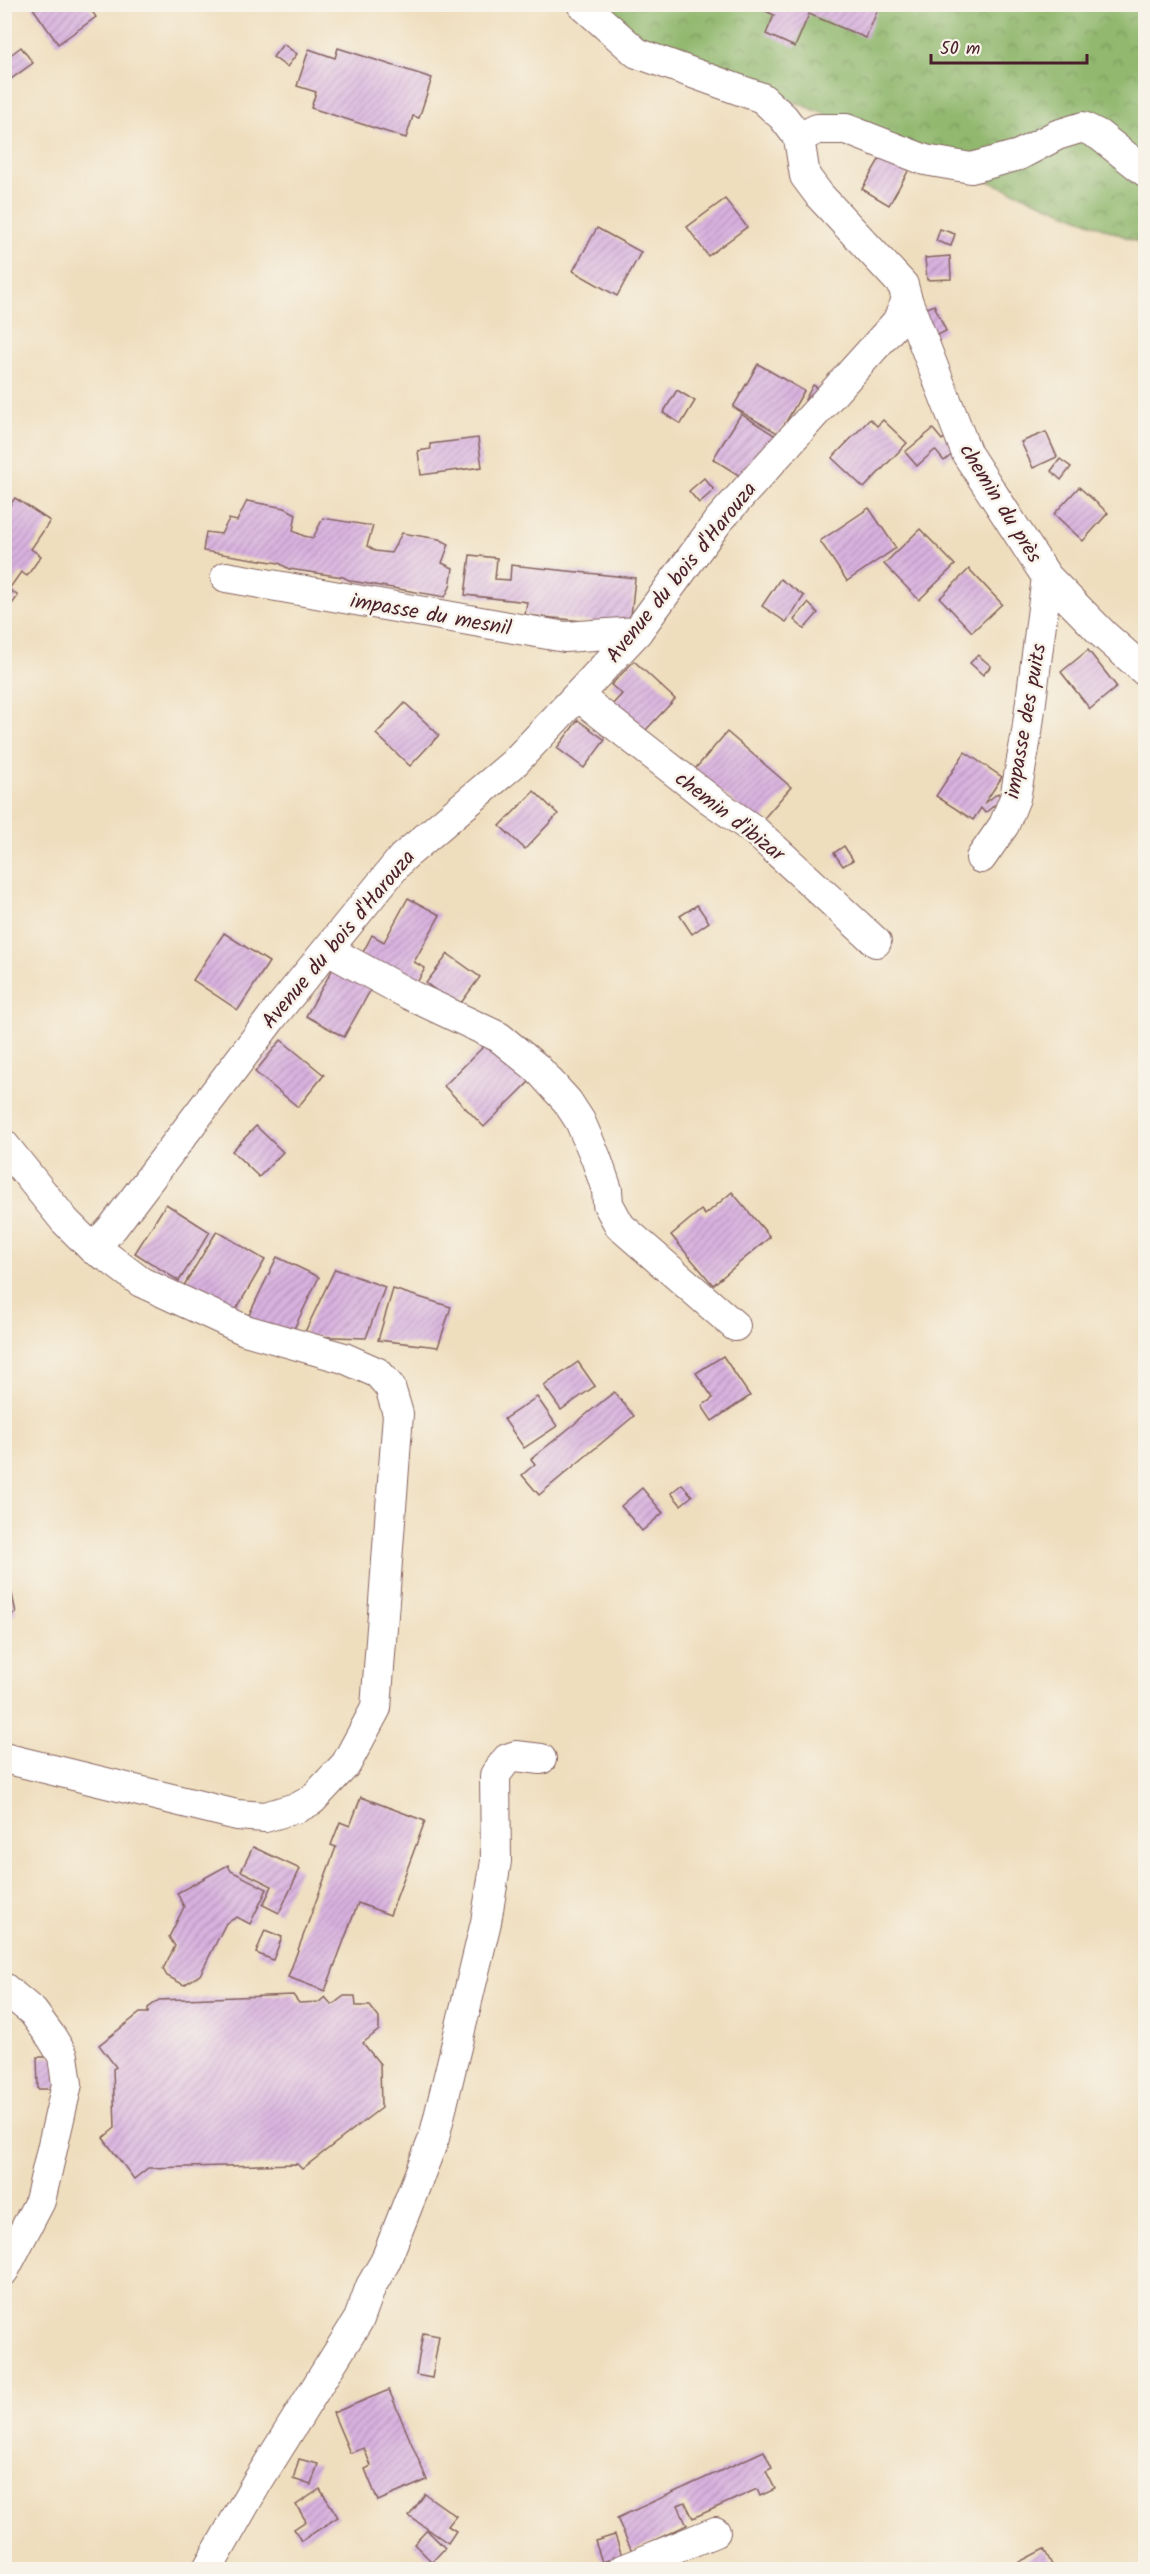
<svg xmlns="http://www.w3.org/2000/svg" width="1150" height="2574" viewBox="0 0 1150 2574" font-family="Kalam,sans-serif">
  <defs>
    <pattern id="forest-crowns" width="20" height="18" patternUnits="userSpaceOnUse" patternTransform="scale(1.5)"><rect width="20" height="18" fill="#91b86e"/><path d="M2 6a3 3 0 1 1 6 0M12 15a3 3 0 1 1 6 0" fill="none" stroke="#78955b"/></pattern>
    <pattern id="building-hatch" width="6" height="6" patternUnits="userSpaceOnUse" patternTransform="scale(1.5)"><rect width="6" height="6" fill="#d9b2e0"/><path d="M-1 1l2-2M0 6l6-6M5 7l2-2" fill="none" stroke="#b290b6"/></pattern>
  </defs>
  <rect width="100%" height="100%" fill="#f7f3e8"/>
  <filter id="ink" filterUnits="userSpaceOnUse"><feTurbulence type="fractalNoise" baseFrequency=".0167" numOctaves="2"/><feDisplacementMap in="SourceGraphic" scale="12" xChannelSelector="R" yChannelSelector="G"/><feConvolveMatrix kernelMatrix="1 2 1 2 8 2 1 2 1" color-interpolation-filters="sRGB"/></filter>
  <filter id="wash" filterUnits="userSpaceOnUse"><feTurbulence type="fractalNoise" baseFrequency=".008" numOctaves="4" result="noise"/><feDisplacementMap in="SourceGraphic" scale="24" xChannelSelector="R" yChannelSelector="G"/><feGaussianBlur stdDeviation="1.35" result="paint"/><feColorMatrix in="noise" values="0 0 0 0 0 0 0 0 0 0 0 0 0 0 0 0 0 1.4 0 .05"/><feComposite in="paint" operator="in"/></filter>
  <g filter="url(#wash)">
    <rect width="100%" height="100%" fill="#efdebe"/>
    <path fill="url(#forest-crowns)" stroke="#6e6c4c" stroke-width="1.5" d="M574 5H1145V245L724 73Z"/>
    <g id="blocks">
      <g fill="url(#building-hatch)">
        <path d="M30 4H87L96 17 58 44Z"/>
        <path d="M750 4H880L866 38 809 14 795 47 766 34 774 15Z"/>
        <path d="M283 44 297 54 287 67 273 57Z"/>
        <path d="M21 47 33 63 4 84V60Z"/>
        <path d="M338 48 432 78 419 118 413 116 406 138 311 108 316 92 297 86 309 49 335 58Z"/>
        <path d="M884 151 911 166 889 205 862 189Z"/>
        <path d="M725 199 747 227 708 256 687 227Z"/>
        <path d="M597 228 641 252 617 296 573 271Z"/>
        <path d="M940 229 955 234 951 246 936 241Z"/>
        <path d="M950 256 951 279 927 280 925 258Z"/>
        <path d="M934 305 946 331 929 339 917 313Z"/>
        <path d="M758 364 804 391 779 434 733 407Z"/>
        <path d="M813 385 826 392 818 407 805 400Z"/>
        <path d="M677 390 695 401 681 424 663 413Z"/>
        <path d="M741 414 779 438 751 483 713 459Z"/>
        <path d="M870 419 877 426 883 420 907 443 864 488 832 458Z"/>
        <path d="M933 429 942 440 947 436 959 449 944 461 935 450 917 466 905 452Z"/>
        <path d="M1046 432 1057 457 1033 468 1021 442Z"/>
        <path d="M478 438 482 467 421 475 418 451 431 449 430 444Z"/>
        <path d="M1060 459 1071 467 1061 480 1051 471Z"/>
        <path d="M704 478 714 490 699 503 689 491Z"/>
        <path d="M1079 487 1108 513 1083 541 1054 514Z"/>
        <path d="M15 498 50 521 31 549 41 556 27 576 21 572 9 589 18 596 4 615V513Z"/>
        <path d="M247 501 285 508 296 514 293 531 304 536 313 538 323 518 373 526 367 546 375 551 391 553 402 533 439 539 449 544 442 563 453 568 450 587 445 597 351 581 343 577 289 569 279 563 203 551 206 532 221 534 229 519 237 521Z"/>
        <path d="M869 508 896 548 847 581 820 541Z"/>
        <path d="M920 529 955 565 919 600 884 564Z"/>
        <path d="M470 555 497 558 495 579 510 580 511 565 635 578 630 626 525 615 527 602 465 595Z"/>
        <path d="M969 569 1002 604 972 632 940 598Z"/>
        <path d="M780 579 804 596 786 622 762 606Z"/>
        <path d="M808 603 818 613 804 629 794 620Z"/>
        <path d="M1088 650 1117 687 1090 709 1061 672Z"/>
        <path d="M978 655 991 666 983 675 970 663Z"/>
        <path d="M634 661 675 699 643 733 612 705 622 694 611 685Z"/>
        <path d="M405 703 439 735 410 766 376 734Z"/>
        <path d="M578 720 605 740 584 768 557 748Z"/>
        <path d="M727 732 791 787 759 824 695 769Z"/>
        <path d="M965 752 1002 777 984 804 998 793 1002 799 985 813 981 808 973 820 936 796Z"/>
        <path d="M534 791 558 814 525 849 500 826Z"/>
        <path d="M844 846 853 860 843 866 834 853Z"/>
        <path d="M408 898 440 915 414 962 425 968 412 992 358 962 372 935 384 942Z"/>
        <path d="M697 905 709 922 692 934 680 916Z"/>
        <path d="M224 933 269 962 238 1010 193 980Z"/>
        <path d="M448 954 480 977 458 1007 426 983Z"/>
        <path d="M338 960 375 982 344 1037 306 1016Z"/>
        <path d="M491 1039 531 1080 484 1127 444 1086Z"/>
        <path d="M281 1040 324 1075 298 1107 255 1072Z"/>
        <path d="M256 1126 283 1152 259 1177 232 1151Z"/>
        <path d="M732 1192 770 1237 713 1285 671 1235 701 1210 705 1215Z"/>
        <path d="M166 1204 210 1232 179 1281 135 1253Z"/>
        <path d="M217 1231 265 1260 233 1315 183 1287Z"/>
        <path d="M277 1257 319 1277 290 1337 248 1317Z"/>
        <path d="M335 1269 385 1287 366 1338 303 1336Z"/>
        <path d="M393 1289 451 1307 438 1347 378 1340Z"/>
        <path d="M723 1356 750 1396 712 1421 702 1406 713 1398 696 1373Z"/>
        <path d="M578 1362 595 1386 561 1410 544 1386Z"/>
        <path d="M614 1392 634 1416 539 1495 522 1475 535 1464 531 1459Z"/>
        <path d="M537 1397 557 1426 524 1448 504 1419Z"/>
        <path d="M682 1484 692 1496 681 1505 671 1493Z"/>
        <path d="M642 1488 663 1513 642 1531 621 1506Z"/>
        <path d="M12 1594 16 1613 4 1616V1596Z"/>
        <path d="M361 1797 425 1821 390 1915 358 1903 325 1991 288 1977 336 1847 331 1845 340 1822 350 1826Z"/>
        <path d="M253 1847 300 1869 279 1913 263 1905 272 1886 241 1871Z"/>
        <path d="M228 1865 231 1871 267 1889 250 1924 237 1917 226 1923 200 1975 184 1985 167 1976 163 1969 175 1946 169 1937 184 1907 177 1893Z"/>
        <path d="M265 1930 282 1937 273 1960 256 1953Z"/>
        <path d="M293 1995 299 2003 319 2002 325 1997 332 2005 344 1996H355L356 2006H370L379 2018V2030L363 2043 380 2064 381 2108 302 2169 297 2164 148 2168 134 2179 103 2138 115 2128 113 2069 116 2067 99 2045 140 2013H148V2008L159 2000Z"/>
        <path d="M37 2057H57L58 2089H38Z"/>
        <path d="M423 2333 439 2336 432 2378 416 2375Z"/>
        <path d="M389 2390 427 2480 378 2501 365 2469 371 2466 364 2448 350 2453 333 2413Z"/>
        <path d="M764 2451 772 2468 766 2471 775 2489 760 2496 757 2489 693 2518 685 2502 678 2505 687 2525 632 2551 617 2518Z"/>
        <path d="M299 2459 318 2464 311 2485 293 2479Z"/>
        <path d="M320 2489 338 2517 301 2541 294 2529 306 2521 296 2505Z"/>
        <path d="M425 2494 456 2516 448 2526 456 2531 448 2543 409 2516Z"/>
        <path d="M427 2530 445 2548 432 2562 414 2544Z"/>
        <path d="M615 2535 622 2556 602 2562 595 2541Z"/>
        <path d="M1044 2549 1053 2567 1049 2570H1004Z"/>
      </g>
    </g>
  </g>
  <g filter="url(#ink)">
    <use href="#blocks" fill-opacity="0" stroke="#84625e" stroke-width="1.5"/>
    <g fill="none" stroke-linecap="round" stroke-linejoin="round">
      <g stroke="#84625e" stroke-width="32">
        <g id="minor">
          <path d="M799 138 817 129H846L925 160 971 168 1019 155 1057 135 1083 127 1099 135 1146 172"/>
          <path d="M907 300 967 454 1035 559 1047 577 1104 635 1146 672"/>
          <path d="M226 577 565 637 637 632"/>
          <path d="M578 696 711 800 754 830 876 942"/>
          <path d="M981 858 1004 825 1015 798 1027 732 1047 577"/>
          <path d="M328 950 410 995 499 1037 537 1068 567 1101 580 1121 596 1158 607 1190 608 1204 620 1226 735 1326"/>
          <path d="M4 1145 65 1221 93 1249 113 1227 273 1016 402 858 514 763 637 632 719 520 897 322 907 300 903 285 820 196 805 176 799 138 783 117 762 98 637 53 582 4"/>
          <path d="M4 1758 237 1815 265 1817 299 1807 312 1800 346 1764 376 1708 398 1414 390 1387 378 1373 344 1358 245 1330 141 1282 109 1258 93 1249"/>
          <path d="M4 1988 33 2012 52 2038 63 2056 67 2084 40 2201 4 2270"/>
          <path d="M207 2570 256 2484 359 2319 371 2286 385 2262 434 2138 486 1922 496 1861 495 1775 507 1759 516 1756 541 1759"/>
          <path d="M622 2570 715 2532"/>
        </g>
      </g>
      <use href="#minor" stroke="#fff" stroke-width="30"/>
    </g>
  </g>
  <g text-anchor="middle" stroke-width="5" stroke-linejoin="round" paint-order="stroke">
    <g font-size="21" fill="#4a1f2b" stroke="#f7f3e8">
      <text transform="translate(1001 503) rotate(58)" y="7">chemin du près</text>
      <text transform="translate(681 572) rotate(-51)" y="7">Avenue du bois d'Harouza</text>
      <text transform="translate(431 614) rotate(10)" y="7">impasse du mesnil</text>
      <text transform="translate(1025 721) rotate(-80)" y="7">impasse des puits</text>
      <text transform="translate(730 816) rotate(38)" y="7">chemin d'ibizar</text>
      <text transform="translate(338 939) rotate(-50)" y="7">Avenue du bois d'Harouza</text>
    </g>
  </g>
  <rect width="1150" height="2574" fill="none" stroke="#f7f3e8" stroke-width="24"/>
  <path d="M931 54v9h156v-9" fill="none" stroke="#4a1f2b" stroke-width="3"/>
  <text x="940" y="54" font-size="18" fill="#4a1f2b" stroke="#f7f3e8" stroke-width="4.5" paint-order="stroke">50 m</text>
</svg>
